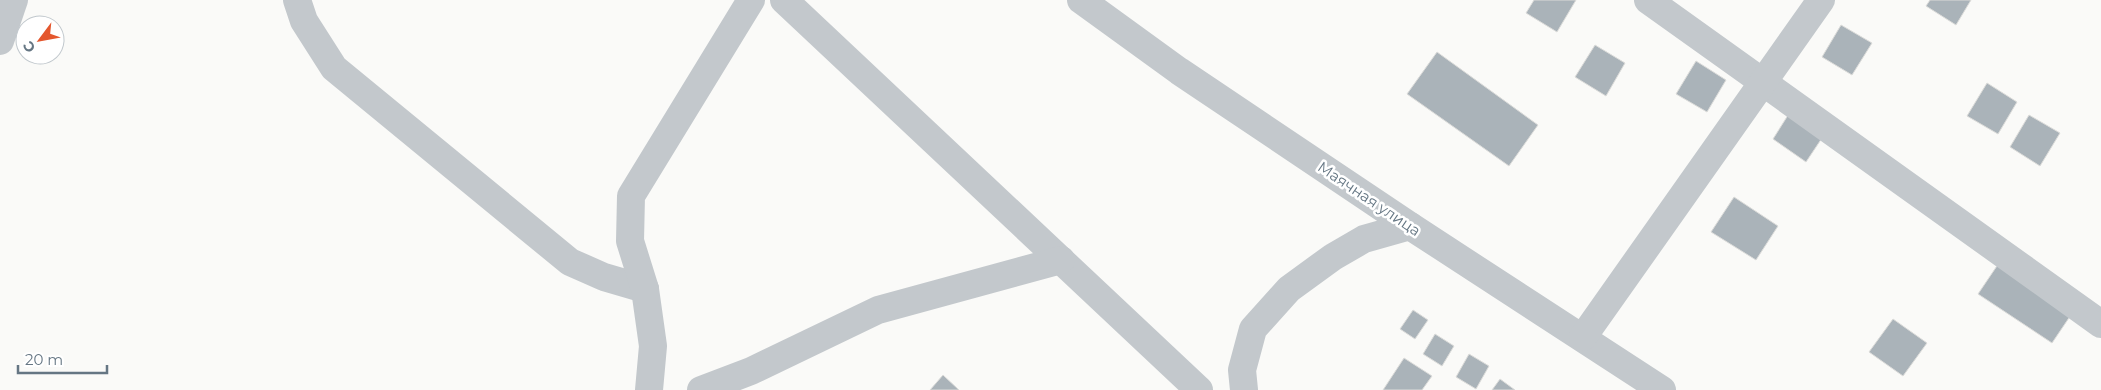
<svg xmlns="http://www.w3.org/2000/svg" width="2101" height="390" viewBox="0 0 2101 390" font-family="Montserrat,sans-serif">
  <rect width="100%" height="100%" fill="#fafaf8"/>
  <g fill="#aab3b9" stroke="#dcdcda">
    <path d="M1534 0H1576L1557 32 1526 13Z"/>
    <path d="M1930 0H1971L1956 25 1926 6Z"/>
    <path d="M1841 25 1872 43 1852 75 1822 57Z"/>
    <path d="M1595 45 1625 63 1606 96 1575 77Z"/>
    <path d="M1437 52 1538 125 1509 166 1407 94Z"/>
    <path d="M1696 61 1726 80 1707 112 1676 94Z"/>
    <path d="M1987 83 2017 102 1998 134 1967 116Z"/>
    <path d="M1790 112 1824 135 1806 162 1773 139Z"/>
    <path d="M2029 115 2060 133 2040 166 2010 147Z"/>
    <path d="M1734 197 1778 226 1756 260 1711 232Z"/>
    <path d="M2005 254 2079 303 2052 343 1978 294Z"/>
    <path d="M1413 310 1428 320 1415 339 1400 329Z"/>
    <path d="M1893 319 1927 343 1903 376 1869 352Z"/>
    <path d="M1435 334 1454 346 1442 366 1423 354Z"/>
    <path d="M1469 354 1489 366 1476 389 1456 377Z"/>
    <path d="M1404 358 1432 376 1422 390H1383Z"/>
    <path d="M943 375 959 390H930Z"/>
    <path d="M1500 379 1515 390H1492Z"/>
  </g>
  <g fill="none" stroke-linecap="round" stroke-linejoin="round">
    <g stroke="#c3c8cc" stroke-width="28">
      <path d="M297 0 304 21 334 68 570 262 604 277 645 289"/>
      <path d="M784 0 1199 390"/>
      <path d="M1081 0 1179 71 1410 226 1662 390"/>
      <path d="M1648 0 2101 324"/>
      <path d="M0 41 14 0"/>
      <path d="M1583 337 1821 0"/>
      <path d="M649 390 653 346 645 289 630 241 631 196 751 0"/>
      <path d="M701 390 751 371 878 310 1061 260"/>
      <path d="M1244 390 1242 370 1253 329 1289 289 1333 257 1364 239 1410 226"/>
    </g>
  </g>
  <g text-anchor="middle" stroke-width="5" stroke-linejoin="round" paint-order="stroke">
    <g font-size="15" fill="#657683" stroke="#fff">
      <text transform="translate(1369 199) rotate(34)" y="5">Маячная улица</text>
    </g>
  </g>
  <g transform="translate(40 40) rotate(238)"><circle r="24" fill="#ffffff" stroke="#c1c8cd"/>
  <path d="M0-4L9 19L0 12L-9 19Z" fill="#e4572e"/>
  <text y="-8" font-size="14" font-weight="bold" text-anchor="middle" fill="#657683">С</text>
  </g>
  <path d="M18 365v8h89v-8" fill="none" stroke="#657683" stroke-width="2.5"/>
  <text x="25" y="365" font-size="15" fill="#657683" stroke="#ffffff" stroke-width="4" paint-order="stroke">20 m</text>
</svg>
